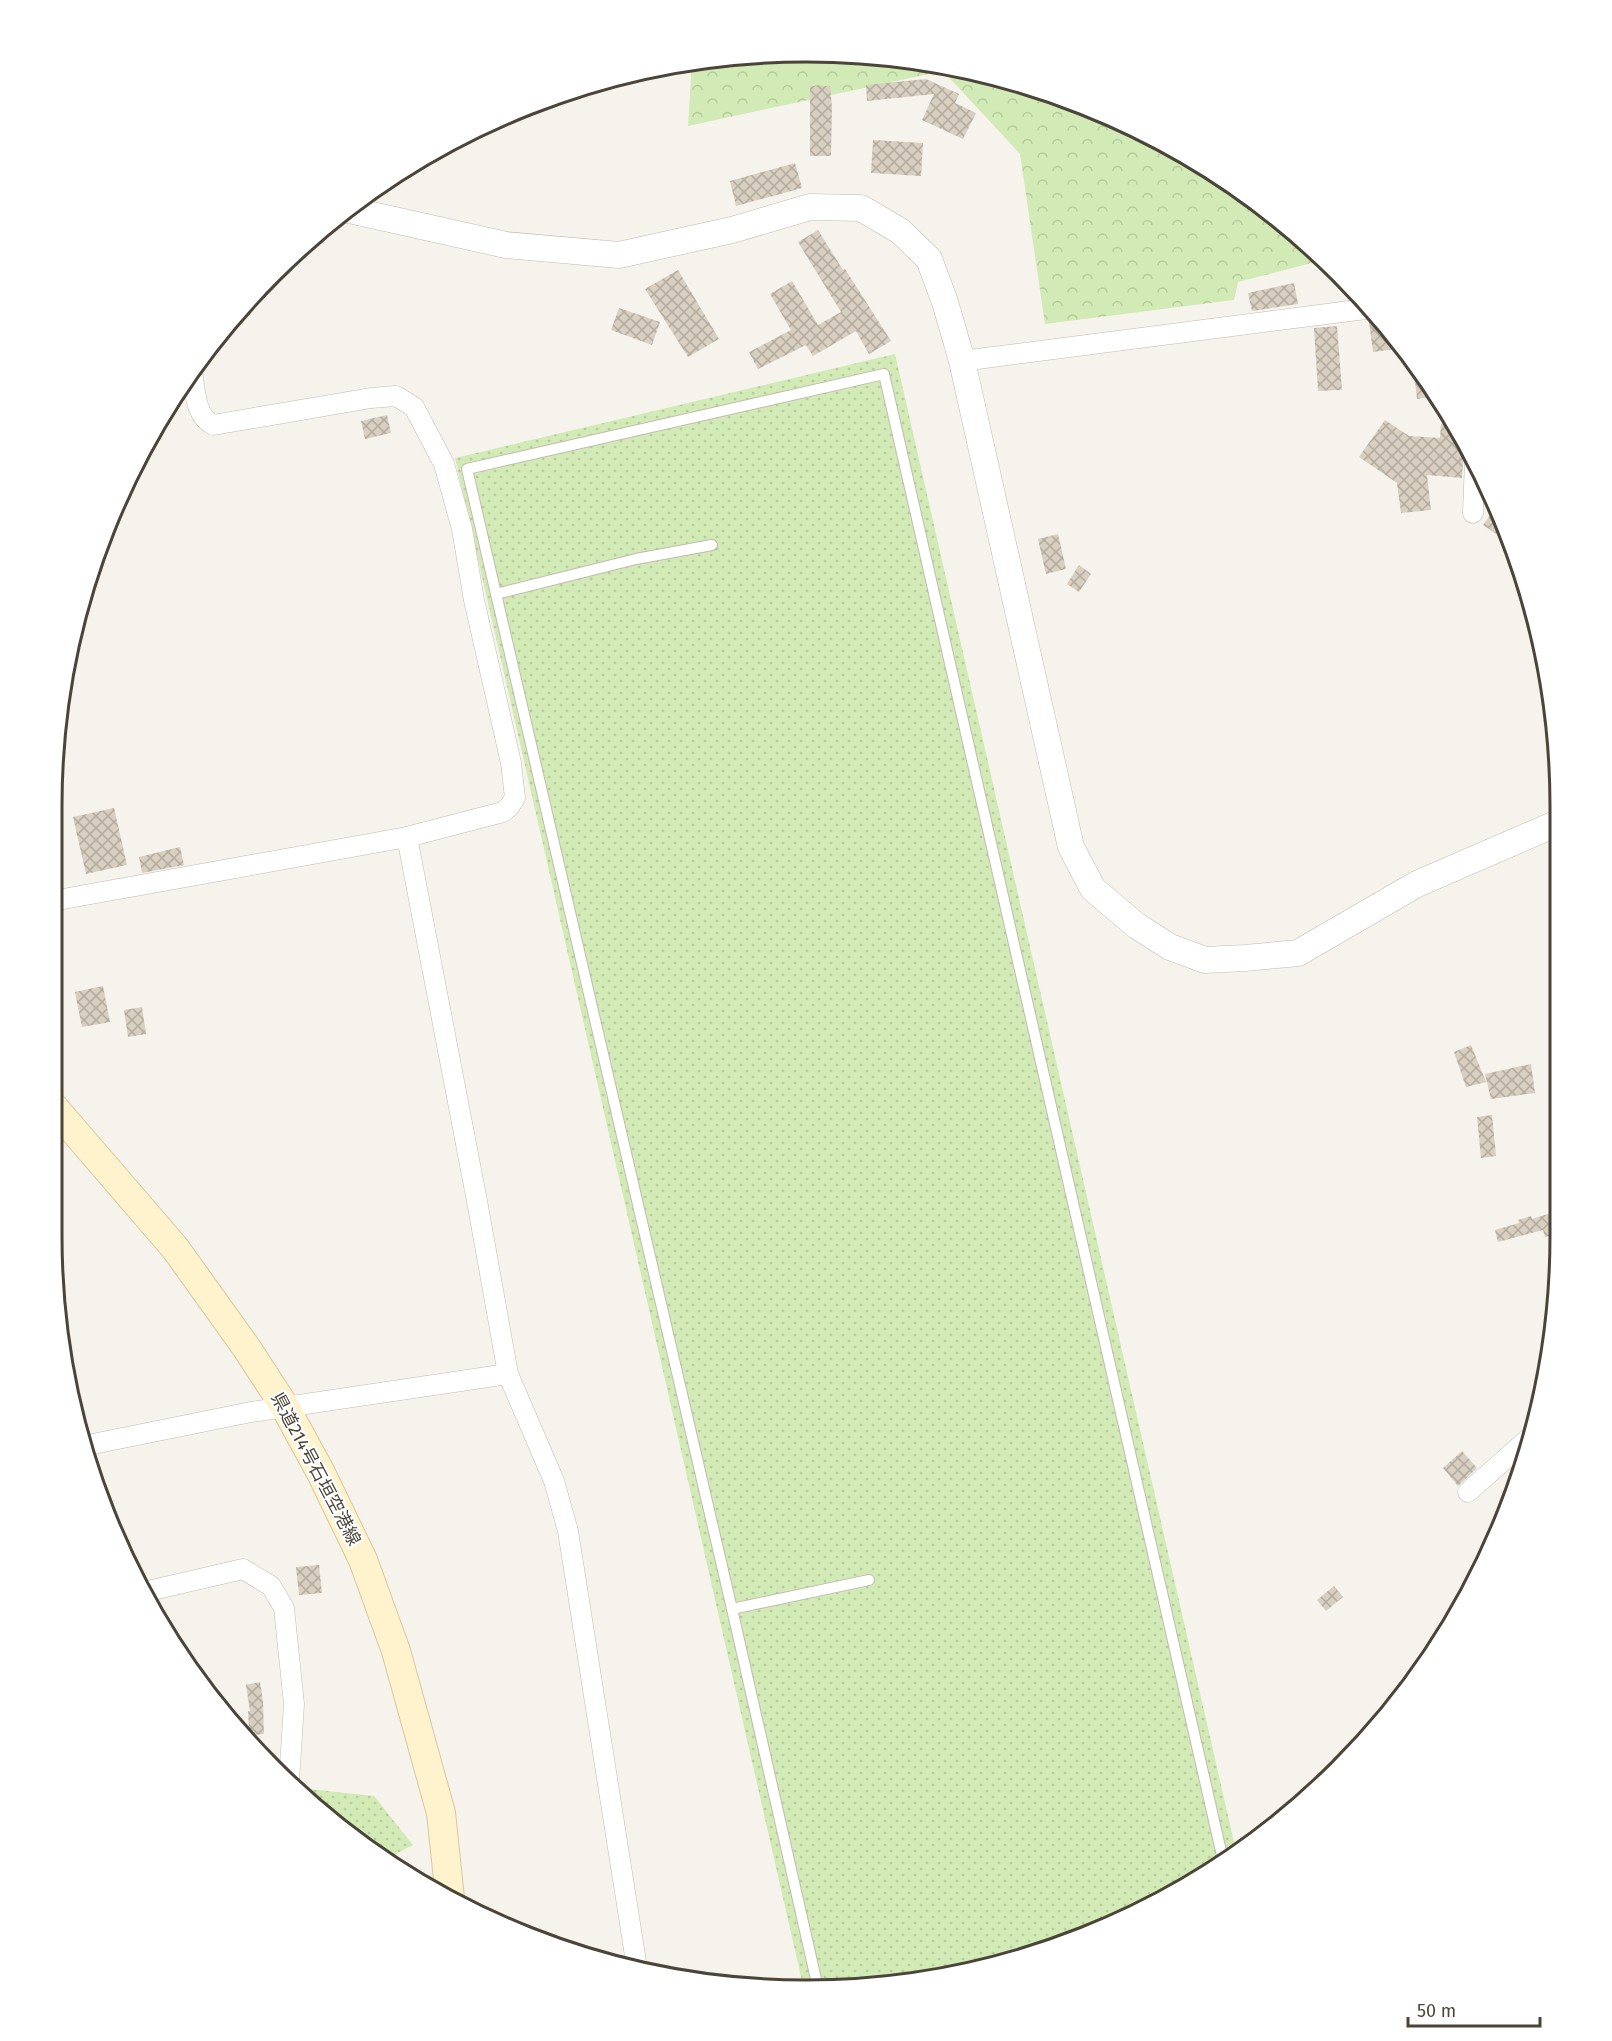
<svg xmlns="http://www.w3.org/2000/svg" width="1612" height="2041" viewBox="0 0 1612 2041" font-family="'Fira Sans','Noto Sans JP',sans-serif">
  <defs>
    <pattern id="grass-dots" width="8" height="8" patternUnits="userSpaceOnUse" patternTransform="scale(1.5)"><rect width="8" height="8" fill="#d2eab5"/><path d="M2 2h.1M6 6h.1" fill="none" stroke="#b6ca9c" stroke-width="1.8" stroke-linecap="round"/></pattern>
    <pattern id="forest-crowns" width="20" height="18" patternUnits="userSpaceOnUse" patternTransform="scale(1.5)"><rect width="20" height="18" fill="#d2eab5"/><path d="M2 6a3 3 0 1 1 6 0M12 15a3 3 0 1 1 6 0" fill="none" stroke="#b6ca9c"/></pattern>
    <pattern id="building-cross-hatch" width="8" height="8" patternUnits="userSpaceOnUse" patternTransform="scale(1.5)"><rect width="8" height="8" fill="#d8cfc1"/><path d="M0 0l8 8M0 8l8-8" fill="none" stroke="#b1aa9e"/></pattern>
  </defs>
  <rect width="100%" height="100%" fill="#f6f3ec"/>
  <g fill="url(#grass-dots)">
    <path d="M895 354 1236 1851 1183 1889 1001 1964 806 1990H804L455 458Z"/>
    <path d="M300 1788 374 1796 413 1845 388 1858Z"/>
  </g>
  <path fill="url(#forest-crowns)" d="M856 53 1002 77 1140 129 1266 207 1323 260 1238 282 1234 300 1045 324 1020 154 943 71 688 126 692 61 708 57Z"/>
  <g fill="url(#building-cross-hatch)">
    <path d="M926 79 959 94 955 103 976 113 963 139 922 120 934 94 867 101 866 85Z"/>
    <path d="M810 86H830L832 107 831 156H810Z"/>
    <path d="M873 140 923 143 921 176 871 173Z"/>
    <path d="M795 163 802 188 736 206 730 181Z"/>
    <path d="M818 230 843 270 845 269 891 341 869 354 856 331 813 356 806 345 758 369 749 352 791 330 770 294 792 281 818 325 841 312 798 242Z"/>
    <path d="M678 270 719 339 688 357 645 289Z"/>
    <path d="M1294 283 1298 304 1252 311 1248 293Z"/>
    <path d="M619 308 660 322 652 345 611 330Z"/>
    <path d="M1382 320 1402 348 1373 352 1369 322Z"/>
    <path d="M1337 326 1342 390 1318 391 1314 328Z"/>
    <path d="M1413 363 1435 394 1437 396 1417 399Z"/>
    <path d="M387 415 391 433 365 439 361 421Z"/>
    <path d="M1385 420 1409 436 1440 438 1441 424 1458 426 1460 429 1470 451 1465 455 1463 461 1462 478 1427 475 1431 510 1401 513 1397 483 1359 457Z"/>
    <path d="M1496 507 1513 545 1483 525Z"/>
    <path d="M1058 534 1066 569 1046 574 1038 539Z"/>
    <path d="M1079 565 1091 574 1079 592 1067 584Z"/>
    <path d="M114 808 127 865 86 874 73 817Z"/>
    <path d="M180 847 184 865 142 873 139 857Z"/>
    <path d="M103 986 110 1022 82 1027 75 992Z"/>
    <path d="M142 1007 146 1034 128 1037 124 1010Z"/>
    <path d="M1471 1045 1486 1082 1466 1087 1454 1052Z"/>
    <path d="M1531 1064 1535 1093 1491 1099 1485 1074Z"/>
    <path d="M1492 1115 1496 1156 1481 1158 1477 1117Z"/>
    <path d="M1561 1210V1232L1545 1237 1543 1230 1498 1242 1495 1230 1519 1223 1518 1220 1531 1216 1532 1219Z"/>
    <path d="M1462 1451 1477 1468 1458 1486 1443 1468Z"/>
    <path d="M319 1565 322 1593 299 1595 296 1567Z"/>
    <path d="M1334 1586 1343 1597 1326 1611 1317 1600Z"/>
    <path d="M260 1682 263 1701 264 1734 254 1735V1731H249L248 1711H250L246 1685Z"/>
  </g>
  <g fill="none" stroke-linecap="round" stroke-linejoin="round">
    <g stroke="#c2bbae" stroke-width="12">
      <g id="service">
        <path d="M496 594 636 559 712 545"/>
        <path d="M732 1609 869 1580"/>
        <path d="M818 1988 732 1609 467 469 884 374 1223 1860"/>
      </g>
    </g>
    <g stroke="#c2bbae" stroke-width="21">
      <g id="minor">
        <path d="M962 361 1373 308"/>
        <path d="M1473 513 1475 462"/>
        <path d="M407 837 477 1201 508 1374 554 1481 568 1531 637 1968"/>
        <path d="M52 901 407 837 503 812 509 807 515 798 511 763 474 600 462 529 444 464 414 407 396 396 371 398 213 425C194 414 196 392 192 373"/>
        <path d="M83 1446 251 1412 508 1374"/>
        <path d="M1468 1492 1529 1438"/>
        <path d="M144 1592 243 1569 271 1586 284 1608 294 1704 289 1782"/>
      </g>
    </g>
    <g stroke="#c2bbae" stroke-width="27">
      <path id="tertiary" d="M345 209 506 245 619 255 732 230 810 207 861 208 900 231 929 259 945 302 962 361 1071 847 1093 889 1137 926 1170 947 1205 960 1245 958 1298 953 1417 884 1560 822"/>
    </g>
    <g stroke="#d6c79b" stroke-width="30">
      <path id="secondary" d="M51 1104 175 1248 246 1347 285 1407 321 1473 363 1560 396 1651 441 1813 450 1898"/>
    </g>
    <use href="#service" stroke="#fff" stroke-width="10"/>
    <use href="#minor" stroke="#fff" stroke-width="20"/>
    <use href="#tertiary" stroke="#fff" stroke-width="26"/>
    <use href="#secondary" stroke="#fff3cd" stroke-width="28"/>
  </g>
  <g text-anchor="middle" stroke-width="4.5" stroke-linejoin="round" paint-order="stroke">
    <g font-size="18" fill="#4b4439" stroke="#fff">
      <text transform="translate(316 1469) rotate(62)" y="6">県道214号石垣空港線</text>
    </g>
  </g>
  <path d="M0 0H1612V2041H0ZM806 62H806A744 744 0 0 1 1550 806V1236A744 744 0 0 1 806 1980H806A744 744 0 0 1 62 1236V806A744 744 0 0 1 806 62Z" fill="#fff" fill-rule="evenodd"/>
  <path fill="none" stroke="#4b4439" stroke-width="3" d="M806 62H806A744 744 0 0 1 1550 806V1236A744 744 0 0 1 806 1980H806A744 744 0 0 1 62 1236V806A744 744 0 0 1 806 62Z"/>
  <path d="M1408 2017v9h132v-9" fill="none" stroke="#4b4439" stroke-width="3"/>
  <text x="1417" y="2017" font-size="18" fill="#4b4439" stroke="#ffffff" stroke-width="4.5" paint-order="stroke">50 m</text>
</svg>
